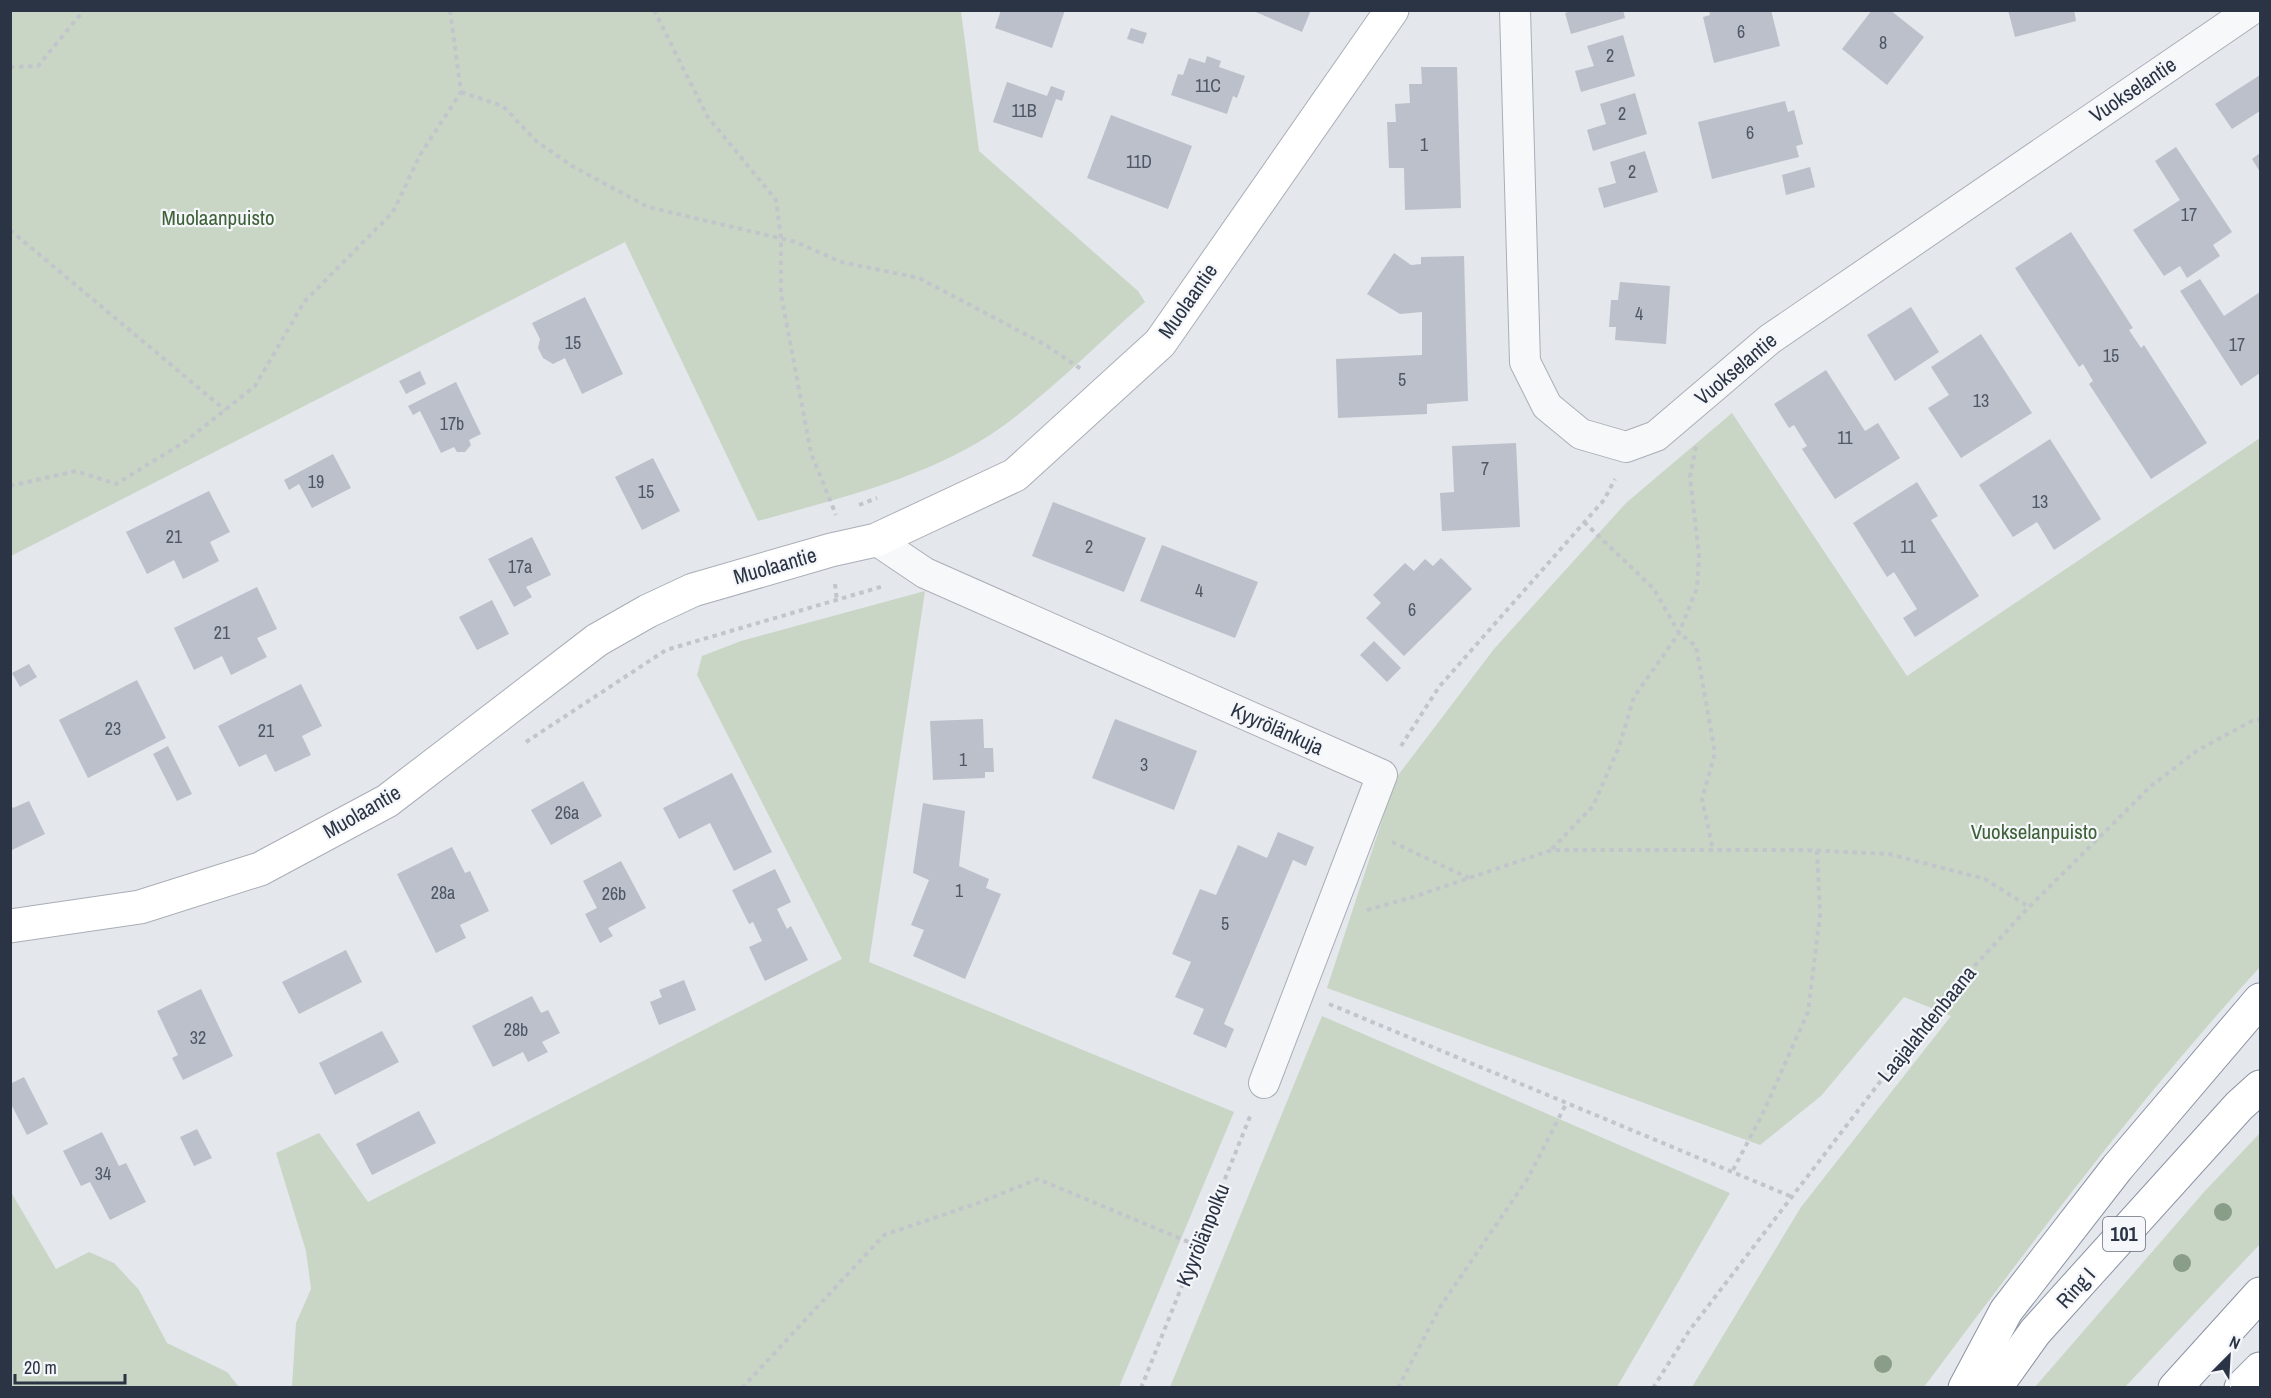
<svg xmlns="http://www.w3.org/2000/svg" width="2271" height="1398" viewBox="0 0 2271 1398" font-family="'Archivo Narrow',sans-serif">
  <rect width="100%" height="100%" fill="#e4e7ec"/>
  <g fill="#c9d6c5">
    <path d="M10 11H961L979 151 1138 291 1145 302C1102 340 1060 382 1015 417 944 474 844 497 758 521L625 242 11 556Z"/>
    <path d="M1732 413 1907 676 2260 438V967C2139 1099 2031 1244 1924 1387H1692L1801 1207 1951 1016 1904 997 1821 1096 1760 1145 1327 988 1396 778 1494 649 1626 503Z"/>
    <path d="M925 591 869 962 1234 1112 1119 1387H292L296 1323 311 1289 306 1251 276 1153 319 1133 368 1202 842 959 697 675 702 656 741 641Z"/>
    <path d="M1322 1016 1730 1193 1617 1387H1170Z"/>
    <path d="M2260 1133V1244L2125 1387H2035L2204 1192Z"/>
    <path d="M11 1192 56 1269 89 1252 114 1263 139 1290 167 1343 227 1372 239 1387H11Z"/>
  </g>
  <g fill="#bbc0ca">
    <path d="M1001 10H1065L1052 48 995 28Z"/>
    <path d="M1251 10H1311L1302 32Z"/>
    <path d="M1574 10H1623L1625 18 1571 34 1565 13Z"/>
    <path d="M1709 10H1771L1780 46 1714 63 1703 17 1710 15Z"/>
    <path d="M1872 10H1890L1924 37 1887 85 1842 49Z"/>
    <path d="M2008 10H2074L2076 21 2015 37Z"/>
    <path d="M1131 28 1147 33 1143 44 1127 39Z"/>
    <path d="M1623 35 1635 76 1581 92 1575 71 1594 66 1587 46Z"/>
    <path d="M1207 56 1221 61 1219 67 1245 76 1237 98 1233 96 1227 114 1171 95 1178 74 1183 75 1189 58 1205 63Z"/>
    <path d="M1421 67H1457L1461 208 1405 210 1404 168H1389L1387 122H1396L1395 104 1410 103 1409 84H1422Z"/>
    <path d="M2260 75V111L2232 129 2215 104Z"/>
    <path d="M1007 82 1047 96 1051 86 1065 91 1062 101 1056 99 1042 138 993 122Z"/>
    <path d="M1635 93 1647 134 1593 151 1587 130 1606 124 1600 104Z"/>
    <path d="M1785 101 1788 112 1794 110 1803 144 1796 146 1799 157 1712 179 1698 122Z"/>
    <path d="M1111 115 1192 146 1168 209 1087 178Z"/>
    <path d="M2176 147 2232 232 2213 245 2220 256 2187 278 2180 266 2164 276 2133 230 2180 200 2155 161Z"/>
    <path d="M1645 151 1658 192 1604 208 1598 188 1616 183 1610 162Z"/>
    <path d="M2260 153V172L2252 159Z"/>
    <path d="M1810 167 1815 187 1786 195 1782 175Z"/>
    <path d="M2071 232 2133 328 2129 330 2141 348 2144 345 2207 443 2151 479 2089 384 2093 381 2083 364 2079 367 2015 268Z"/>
    <path d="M1394 253 1411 265 1421 264V257L1464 256 1468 401 1427 404V414L1338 418 1336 359 1422 355V312L1400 314 1367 294Z"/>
    <path d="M2200 279 2224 316 2260 292V373L2241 386 2180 291Z"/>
    <path d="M1620 282 1670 286 1666 344 1615 340 1616 327H1609L1611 300H1618Z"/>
    <path d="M585 297 623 374 582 394 565 358 553 364 543 358 538 348 540 339 532 323Z"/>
    <path d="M1911 307 1939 352 1895 381 1867 335Z"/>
    <path d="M1981 334 2032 413 1961 458 1928 408 1949 395 1931 367Z"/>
    <path d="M1826 370 1865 431 1878 423 1900 458 1835 499 1802 449 1807 446 1794 425 1789 428 1774 404Z"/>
    <path d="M420 371 426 384 406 394 399 381Z"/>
    <path d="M456 382 481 434 469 440 471 445 465 452H457L454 447 441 453 420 411 413 415 408 406Z"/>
    <path d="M2050 439 2101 519 2054 550 2037 522 2013 537 1979 485Z"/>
    <path d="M1516 443 1520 527 1442 531 1440 493 1454 492 1452 446Z"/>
    <path d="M333 454 351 488 312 508 299 484 289 490 284 480Z"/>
    <path d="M653 458 680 511 642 530 615 477Z"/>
    <path d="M1917 482 1938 516 1931 520 1979 596 1915 637 1903 618 1917 609 1894 572 1887 577 1853 523Z"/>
    <path d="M209 491 230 532 210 542 219 561 183 579 174 560 147 574 126 532Z"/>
    <path d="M1053 502 1146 538 1124 592 1032 556Z"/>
    <path d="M532 537 551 575 526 587 532 597 514 607 488 559Z"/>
    <path d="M1162 545 1258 582 1235 638 1140 601Z"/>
    <path d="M1441 558 1472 589 1404 656 1366 618 1381 603 1373 595 1405 563 1414 571 1425 559 1433 566Z"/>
    <path d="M257 587 277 629 257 638 267 657 231 675 222 656 194 670 174 628Z"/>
    <path d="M492 600 509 634 477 650 459 617Z"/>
    <path d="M1374 641 1401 668 1387 682 1360 655Z"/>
    <path d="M29 664 37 677 20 687 12 673Z"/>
    <path d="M137 680 166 738 88 778 59 720Z"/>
    <path d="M301 684 322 726 302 736 311 755 275 772 266 754 239 767 218 726Z"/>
    <path d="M983 719 984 748H993L994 772H985V778L933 780 930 721Z"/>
    <path d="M1115 719 1197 751 1174 810 1092 778Z"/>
    <path d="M168 746 192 794 177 801 153 754Z"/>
    <path d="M732 773 772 852 734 871 710 823 679 839 663 808Z"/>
    <path d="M583 781 602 816 551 845 531 810Z"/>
    <path d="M29 801 45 834 10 851V803L13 808Z"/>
    <path d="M923 803 965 811 959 866 989 879 986 888 1001 894 965 979 913 956 924 930 911 925 929 880 913 873Z"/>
    <path d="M1278 832 1314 847 1306 866 1293 860 1224 1024 1234 1029 1226 1048 1193 1034 1204 1009 1175 997 1191 962 1172 954 1200 889 1216 895 1238 845 1267 858Z"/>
    <path d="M452 847 465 873 470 871 489 911 460 925 466 938 436 953 397 874Z"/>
    <path d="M621 861 646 908 608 928 613 936 600 943 585 914 597 908 583 881Z"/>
    <path d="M775 869 791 902 777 909 787 929 791 926 808 960 765 981 749 947 762 941 753 922 749 924 732 890Z"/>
    <path d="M346 950 362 982 299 1014 282 982Z"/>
    <path d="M684 980 696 1010 659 1025 650 1002 662 997 659 990Z"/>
    <path d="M201 989 233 1056 183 1080 172 1058 178 1055 157 1011Z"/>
    <path d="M532 996 541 1013 548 1010 560 1033 542 1042 548 1052 528 1062 523 1052 493 1067 472 1026Z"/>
    <path d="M382 1031 399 1062 335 1095 319 1063Z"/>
    <path d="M24 1077 48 1124 27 1135 10 1102V1084Z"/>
    <path d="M419 1111 436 1143 372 1175 356 1144Z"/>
    <path d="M197 1129 212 1158 194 1166 180 1137Z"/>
    <path d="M102 1132 119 1166 126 1163 146 1202 110 1220 90 1182 81 1186 63 1151Z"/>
  </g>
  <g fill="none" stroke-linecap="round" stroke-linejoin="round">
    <g stroke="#a9aeb7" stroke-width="32">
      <g id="street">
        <path d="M1515 10 1525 362 1547 406 1581 434 1626 447 1656 436 1770 339 2251 10"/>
        <path d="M876 540 925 573 1382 775 1264 1083"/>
      </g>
    </g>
    <g stroke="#a9aeb7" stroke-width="35">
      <path id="secondary" d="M10 926 140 907 260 869 387 801 597 640 648 611 693 590 831 550 876 540 1015 475 1160 343 1392 10"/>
    </g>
    <g stroke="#8b94a3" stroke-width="35">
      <g id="highway">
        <path d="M1965 1388 2006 1311 2117 1168 2260 1000"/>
        <path d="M1995 1388 2035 1332 2239 1106 2260 1087"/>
        <path d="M2175 1388 2260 1294"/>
        <path d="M2241 1388 2260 1369"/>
      </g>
    </g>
    <g stroke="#c2c5cb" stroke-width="4" stroke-dasharray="4.5 4.5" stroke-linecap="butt">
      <path d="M654 10 707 116 776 200 781 238V294L811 453 836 515"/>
      <path d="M10 67 38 66 84 10"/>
      <path d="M461 92 503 106 536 141 572 166 648 207 796 242 841 262 919 278 1044 344 1081 369"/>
      <path d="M10 230 225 410"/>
      <path d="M10 486 76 471 116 484 186 441 255 386 304 302 393 212 420 155 461 92 450 10"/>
      <path d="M859 505 877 498"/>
      <path d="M1584 522 1654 589 1679 633 1696 646 1715 753 1702 799 1713 850"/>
      <path d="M835 584 837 601"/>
      <path d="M526 742 666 650 884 586"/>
      <path d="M1401 746 1439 687 1604 500 1615 479"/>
      <path d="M1392 842 1469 878"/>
      <path d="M1552 849 1593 806 1619 747 1634 697 1679 633 1697 588 1699 556 1690 477 1696 446"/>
      <path d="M1367 910 1413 897 1552 850H1804L1889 854 1985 879 2029 907"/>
      <path d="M1329 1004 1790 1196"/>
      <path d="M1733 1170 1762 1115 1808 1012 1820 915 1817 851"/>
      <path d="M10 1377 12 1388"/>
      <path d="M742 1388 884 1235 978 1203 1038 1179 1198 1246"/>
      <path d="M1141 1388 1251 1114"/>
      <path d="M1398 1388 1440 1307 1528 1178 1567 1102"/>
      <path d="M1653 1388 1689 1331 1942 1001 2029 907 2151 786 2198 750 2252 721 2260 719"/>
    </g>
    <use href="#street" stroke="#f7f8fa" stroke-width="30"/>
    <use href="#secondary" stroke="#fff" stroke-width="33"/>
    <use href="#highway" stroke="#fff" stroke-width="33"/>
  </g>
  <g fill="#899d89">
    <circle cx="2223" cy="1212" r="9"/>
    <circle cx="2182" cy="1263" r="9"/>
    <circle cx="1883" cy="1364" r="9"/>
  </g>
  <g text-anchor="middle" stroke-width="4.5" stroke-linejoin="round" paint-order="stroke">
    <g font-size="18" fill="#4f5766">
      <text x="1741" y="38">6</text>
      <text x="1883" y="49">8</text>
      <text x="1610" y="62">2</text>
      <text x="1208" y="92">11C</text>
      <text x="1024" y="117">11B</text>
      <text x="1622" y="120">2</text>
      <text x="1750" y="139">6</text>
      <text x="1424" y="151">1</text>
      <text x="1139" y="168">11D</text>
      <text x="1632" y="178">2</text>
      <text x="2189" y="221">17</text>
      <text x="1639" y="320">4</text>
      <text x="573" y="349">15</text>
      <text x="2237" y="351">17</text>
      <text x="2111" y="362">15</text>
      <text x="1402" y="386">5</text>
      <text x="1981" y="407">13</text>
      <text x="452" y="430">17b</text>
      <text x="1845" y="444">11</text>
      <text x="1485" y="475">7</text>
      <text x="316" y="488">19</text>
      <text x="646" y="498">15</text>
      <text x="2040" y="508">13</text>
      <text x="174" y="543">21</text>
      <text x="1089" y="553">2</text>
      <text x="1908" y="553">11</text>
      <text x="520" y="573">17a</text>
      <text x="1199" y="597">4</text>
      <text x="1412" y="616">6</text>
      <text x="222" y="639">21</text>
      <text x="113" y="735">23</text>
      <text x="266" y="737">21</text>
      <text x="963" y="766">1</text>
      <text x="1144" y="771">3</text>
      <text x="567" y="819">26a</text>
      <text x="959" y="897">1</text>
      <text x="443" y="899">28a</text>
      <text x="614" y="900">26b</text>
      <text x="1225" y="930">5</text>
      <text x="516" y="1036">28b</text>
      <text x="198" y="1044">32</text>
      <text x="103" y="1180">34</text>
    </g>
    <rect fill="#f4f6f9" stroke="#676e7b" stroke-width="1.5" x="2103" y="1217" width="42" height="34" rx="4.5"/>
    <g font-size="20" font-weight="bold" fill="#2b3445">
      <text x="2124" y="1241">101</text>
    </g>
    <g font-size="21" fill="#2b3445" stroke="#f4f6f9">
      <text transform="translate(2133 90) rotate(-34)" y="7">Vuokselantie</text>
      <text transform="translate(1188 301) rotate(-55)" y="7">Muolaantie</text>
      <text transform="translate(1736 369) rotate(-40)" y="7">Vuokselantie</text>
      <text transform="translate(775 566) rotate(-16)" y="7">Muolaantie</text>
      <text transform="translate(1277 729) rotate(24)" y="7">Kyyrölänkuja</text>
      <text transform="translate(362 812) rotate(-30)" y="7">Muolaantie</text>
      <text transform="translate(1927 1024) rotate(-51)" y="7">Laajalahdenbaana</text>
      <text transform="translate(1203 1235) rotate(-68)" y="7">Kyyrölänpolku</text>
      <text transform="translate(2076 1288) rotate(-48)" y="7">Ring I</text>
    </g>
    <g font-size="21" fill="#3f6138" stroke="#f4f6f9">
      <text x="218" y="225">Muolaanpuisto</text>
      <text x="2034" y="839">Vuokselanpuisto</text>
    </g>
  </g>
  <rect width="2271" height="1398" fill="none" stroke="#2b3445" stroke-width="24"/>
  <g transform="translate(2229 1356) rotate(24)" stroke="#f4f6f9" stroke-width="4.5" paint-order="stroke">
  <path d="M0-4.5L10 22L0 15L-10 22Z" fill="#2b3445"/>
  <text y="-9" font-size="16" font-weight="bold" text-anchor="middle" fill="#2b3445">N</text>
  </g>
  <path d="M15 1374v9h110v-9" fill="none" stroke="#2b3445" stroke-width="3"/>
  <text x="24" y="1374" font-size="18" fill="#2b3445" stroke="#f4f6f9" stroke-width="4.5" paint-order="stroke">20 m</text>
</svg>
